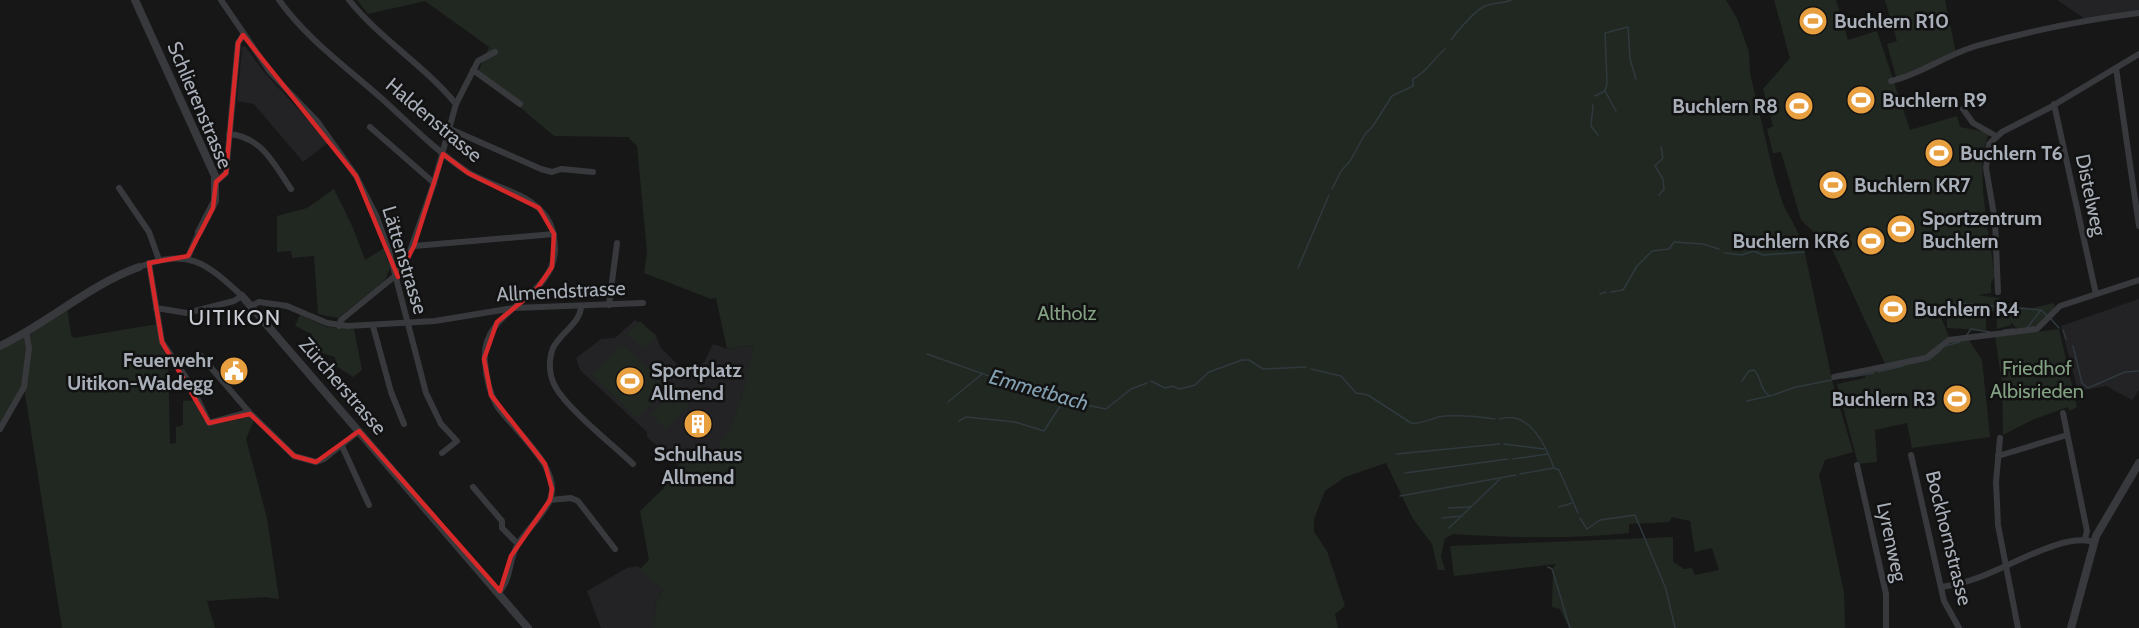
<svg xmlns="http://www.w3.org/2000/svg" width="2139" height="628" viewBox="0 0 2139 628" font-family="Cabin,sans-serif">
  <rect width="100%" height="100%" fill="#171718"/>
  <g fill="#232325">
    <path d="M2057 0H2139V11L2085 19Z"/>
    <path d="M245 46 263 71 329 142 303 162 254 104 237 101 242 47Z"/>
    <path d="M2139 299V390L2132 400 2106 386 2078 391 2061 326Z"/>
    <path d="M635 320 656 335 660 347 685 372 694 373 705 361 713 344 727 349 755 345 737 415 729 433 714 453 691 461 686 459 678 465 647 437V432L580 370 576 358 601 339 615 338Z"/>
    <path d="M638 566 663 590 656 603 654 628H601L587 591 627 568Z"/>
  </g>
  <g fill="#212821">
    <path d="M357 0H1726L1737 18 1749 52 1750 73 1774 175 1783 204 1802 240 1833 384 1853 452 1825 460 1819 475 1844 592 1845 628H1569L1560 609 1552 607 1553 568 1556 564 1454 576 1450 546 1673 537V562L1684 569 1692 568 1695 575 1719 570 1712 548 1695 552 1690 521 1672 517 1669 522 1629 524V533C1571 539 1513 538 1454 534L1445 538 1441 556 1445 570H1438L1432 544 1413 519 1386 463 1345 477 1325 491 1314 519V532L1327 551 1345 606 1335 614 1338 628H654L656 603 663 590 640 569 649 560 640 511 664 488 665 476 686 459C691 461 694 460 699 458 739 446 744 380 754 345L727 349 716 298 711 299 644 273 647 252 637 146 628 137 554 136 478 72 489 47 425 1 368 14Z"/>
    <path d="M1774 0H1836L1848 40 1877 31 1910 130 1957 116 1960 127 1990 133C1972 159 1991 244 1995 277L1991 282V293L1978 295 1998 298 2014 306 2032 308 2054 303 2055 310C2044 322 2033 332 2016 328L2011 322V325L1997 329 1996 312 2003 311 1940 312 1935 303 1950 339 1969 340 1982 360 1990 437 1912 448 1907 423 1875 430 1877 462 1858 464 1837 384 1865 378 1867 372 1887 368 1833 251 1801 220 1781 152 1773 153 1767 129 1773 126 1763 89 1790 58Z"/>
    <path d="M1885 0H1945L1956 53 1896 77 1887 44 1897 41Z"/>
    <path d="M334 189 353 228 365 260 384 248 390 268 385 280 338 318 318 314 314 256 292 258 291 251 277 252V216L307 208Z"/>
    <path d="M67 307 71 335 74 338 158 324 168 355 170 444 176 443V427L183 425V401L199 400 209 423 249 412 255 418 246 439 267 518 279 599 265 597 207 601 215 628H62L24 387 0 429V346Z"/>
    <path d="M1947 313 1986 315V330L1947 328Z"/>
    <path d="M300 315 327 327 354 329 362 370 353 377 336 366 335 357 319 352 309 338 312 334 295 326Z"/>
    <path d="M640 321 656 336 643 349 627 335Z"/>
    <path d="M2059 329 2077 407 2069 411 2068 407 2032 420 2003 435 2002 382 1995 337Z"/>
    <path d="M621 344 667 387 638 418 592 375Z"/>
    <path d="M673 392 688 406 666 429 651 415Z"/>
  </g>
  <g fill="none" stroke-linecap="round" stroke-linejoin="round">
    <g stroke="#2f393e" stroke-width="1.5">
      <path d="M1451 40C1458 30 1472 14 1483 7 1492 2 1503 4 1511 0"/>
      <path d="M1605 91 1616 111"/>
      <path d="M1595 96 1605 91 1607 83 1605 33 1628 27 1630 59 1636 79"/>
      <path d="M1593 105 1591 126 1598 135"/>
      <path d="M1332 189 1341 171 1350 161 1365 134 1373 126 1392 96 1413 86V79C1425 74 1436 56 1445 49"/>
      <path d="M1659 195 1664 189 1663 179 1655 166 1663 158 1661 147"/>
      <path d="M1725 253 1742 255 1753 251 1763 255 1804 252"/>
      <path d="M1298 268 1329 195"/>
      <path d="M1611 292 1623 290 1637 266 1652 251 1669 249 1674 242 1703 244 1719 249"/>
      <path d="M1600 294 1606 292"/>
      <path d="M1944 309 1959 303 2041 310"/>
      <path d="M2051 319 2059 328"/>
      <path d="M2027 328 2041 310 2047 316"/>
      <path d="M2004 330 2014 329"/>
      <path d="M2063 330 2066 339"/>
      <path d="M1966 336 1971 329 1990 332"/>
      <path d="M1945 346 1960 342"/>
      <path d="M2073 346 2082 383 2088 388 2125 372 2139 371"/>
      <path d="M927 354 1051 398 1106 409 1131 389 1147 383"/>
      <path d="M1929 360 1941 350"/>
      <path d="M1311 369 1341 376 1356 393 1368 395 1411 423C1422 425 1433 417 1444 416 1461 415 1477 416 1495 419"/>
      <path d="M1878 372 1903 366"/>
      <path d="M1851 377 1874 373"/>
      <path d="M1843 378 1849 377"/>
      <path d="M1151 381 1165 388 1172 386 1180 389 1195 385 1209 372 1242 360H1249L1263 369 1306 367"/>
      <path d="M1742 381 1749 371 1754 370C1762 378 1760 391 1770 396L1796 387 1832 380"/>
      <path d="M1747 401 1769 396"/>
      <path d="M948 402 982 374"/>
      <path d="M1500 419C1529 410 1546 446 1554 468L1559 470 1578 513"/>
      <path d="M959 421 966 417 1015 422 1044 431 1064 400"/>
      <path d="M1504 444 1544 449"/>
      <path d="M1396 454 1500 444"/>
      <path d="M1513 459 1548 454"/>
      <path d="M1405 473 1508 459"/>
      <path d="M1520 474 1554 468"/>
      <path d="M1400 496 1516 475"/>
      <path d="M1559 507 1572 503"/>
      <path d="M1448 508 1471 507"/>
      <path d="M1442 518 1462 516"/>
      <path d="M1580 518 1587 529 1600 520 1635 515 1666 589 1675 628"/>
      <path d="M1449 528 1500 479"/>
      <path d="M1548 567 1552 569 1570 628"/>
    </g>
    <g stroke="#38393d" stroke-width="6">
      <path d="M221 0 270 72 317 121 356 176 376 215 389 251 426 393 441 424 457 441 442 453"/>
      <path d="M279 0C306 38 346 67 380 97 408 122 435 150 466 171 492 188 529 191 547 218 553 227 555 239 555 249 554 301 479 308 485 362 486 378 489 392 497 406 513 430 563 468 550 500 543 516 527 529 518 544 508 560 512 580 498 593"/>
      <path d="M349 0C380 39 424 65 456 104"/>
      <path d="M2116 68 2139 226"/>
      <path d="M473 70 520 104"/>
      <path d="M1891 81C1921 74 1946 55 1976 46 2029 31 2084 20 2139 13"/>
      <path d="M2054 104 2096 294"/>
      <path d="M1963 109 1973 123 1996 136"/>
      <path d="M370 127 434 183"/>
      <path d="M450 129 541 169 552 172 561 169 593 172"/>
      <path d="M229 134C262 137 274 164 291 189"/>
      <path d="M216 182 226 173 238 43 243 35"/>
      <path d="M119 188 149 232 159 260"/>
      <path d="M414 246 554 234"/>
      <path d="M188 257 199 232"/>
      <path d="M149 263 162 342 191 385 209 423 249 412"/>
      <path d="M139 267C189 248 205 262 242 296L234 301 187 313 156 308"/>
      <path d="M1998 292 1995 221 1986 168 1989 144 2002 132 2049 108 2139 54"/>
      <path d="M253 305 259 302 287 306 327 323 348 326 435 321 514 308 643 303"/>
      <path d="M609 305 617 243"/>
      <path d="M581 306C581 323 560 333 553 348 548 361 549 376 556 388 569 410 613 445 633 464"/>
      <path d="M339 326 341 320 395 276 408 257 434 183 456 104 478 61 495 52"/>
      <path d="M373 326 391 392 404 424"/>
      <path d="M201 356 249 412 294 456 316 462 324 459 359 431"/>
      <path d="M1834 377 1926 358 1949 340 2037 329 2060 306 2139 280"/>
      <path d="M2063 413 2087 531 2085 539"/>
      <path d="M0 429 24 387 29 348 26 332"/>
      <path d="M2000 438 1996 482 1998 525 2018 628"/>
      <path d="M342 446 369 505"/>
      <path d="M1911 455 1944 601 1959 628"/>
      <path d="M1998 456 2067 435"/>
      <path d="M1857 465 1886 594V628"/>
      <path d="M473 487 502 521V528L518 544"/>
      <path d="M550 500 571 498 578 501 615 549"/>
      <path d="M1942 587C1953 585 1964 583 1974 579 2007 569 2062 532 2094 542"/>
    </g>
    <g stroke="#38393d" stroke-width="8">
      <path d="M135 0 215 176V201L199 232"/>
      <path d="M242 296 528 628"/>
      <path d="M0 346C48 323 89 285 139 267"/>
      <path d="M2071 628 2096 536 2139 463"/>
    </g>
  </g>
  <path fill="none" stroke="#d62828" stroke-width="4.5" stroke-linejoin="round" d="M243 35 356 176 398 277 414 246 443 154 468 173 539 208 554 234 552 267 536 290 497 322 484 359 491 395 545 464 552 489 550 500 511 556 500 591 359 431 316 462 294 456 250 414 209 423 162 342 149 263 188 256 213 208 216 182 226 173 238 43Z"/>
  <defs>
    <g id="stadium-disc" transform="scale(1.5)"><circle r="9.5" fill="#e79f40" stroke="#121213"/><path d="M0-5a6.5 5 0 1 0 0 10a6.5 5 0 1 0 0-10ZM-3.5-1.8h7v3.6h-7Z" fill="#fff"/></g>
    <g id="civic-disc" transform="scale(1.5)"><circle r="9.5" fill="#e79f40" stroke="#121213"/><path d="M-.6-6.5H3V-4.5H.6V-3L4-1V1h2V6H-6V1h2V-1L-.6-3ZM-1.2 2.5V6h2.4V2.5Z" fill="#fff"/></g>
    <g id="building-disc" transform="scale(1.5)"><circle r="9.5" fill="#e79f40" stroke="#121213"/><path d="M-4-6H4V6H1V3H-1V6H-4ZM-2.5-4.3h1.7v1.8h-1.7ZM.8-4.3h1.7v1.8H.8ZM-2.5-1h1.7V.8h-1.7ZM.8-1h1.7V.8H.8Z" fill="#fff"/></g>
  </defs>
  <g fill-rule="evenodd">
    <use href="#stadium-disc" x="1813" y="21"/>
    <use href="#stadium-disc" x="1861" y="100"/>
    <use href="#stadium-disc" x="1799" y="106"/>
    <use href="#stadium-disc" x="1939" y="153"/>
    <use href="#stadium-disc" x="1833" y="185"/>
    <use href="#stadium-disc" x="1901" y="229"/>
    <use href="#stadium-disc" x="1871" y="241"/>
    <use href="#stadium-disc" x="1893" y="309"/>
    <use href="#civic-disc" x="234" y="371"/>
    <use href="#stadium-disc" x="630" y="381"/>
    <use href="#stadium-disc" x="1957" y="399"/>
    <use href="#building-disc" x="698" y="424"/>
  </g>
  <g text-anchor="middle" stroke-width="5" stroke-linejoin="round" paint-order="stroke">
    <g font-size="20" font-weight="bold" fill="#a9afb8" stroke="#121213" text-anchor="start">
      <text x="1834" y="28">Buchlern R10</text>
      <text x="1882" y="107">Buchlern R9</text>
      <text x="1778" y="113" text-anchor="end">Buchlern R8</text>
      <text x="1960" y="160">Buchlern T6</text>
      <text x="1854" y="192">Buchlern KR7</text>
      <text x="1922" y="225">Sportzentrum<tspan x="1922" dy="23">Buchlern</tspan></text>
      <text x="1850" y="248" text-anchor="end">Buchlern KR6</text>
      <text x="1914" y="316">Buchlern R4</text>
      <text x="213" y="367" text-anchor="end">Feuerwehr<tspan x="213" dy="23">Uitikon-Waldegg</tspan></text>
      <text x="651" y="377">Sportplatz<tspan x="651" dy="23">Allmend</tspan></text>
      <text x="1936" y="406" text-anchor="end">Buchlern R3</text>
      <text x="698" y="461" text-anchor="middle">Schulhaus<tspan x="698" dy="23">Allmend</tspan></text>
    </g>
    <g font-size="20" fill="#a9afb8" stroke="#121213">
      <text transform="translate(200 105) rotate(67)" y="7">Schlierenstrasse</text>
      <text transform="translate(434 120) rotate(40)" y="7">Haldenstrasse</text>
      <text transform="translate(2091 195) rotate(78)" y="7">Distelweg</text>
      <text transform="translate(405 260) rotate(73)" y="7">Lättenstrasse</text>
      <text transform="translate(561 291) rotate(-3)" y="7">Allmendstrasse</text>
      <text transform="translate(343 386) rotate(49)" y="7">Zürcherstrasse</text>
      <text transform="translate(1949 538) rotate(76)" y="7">Bockhornstrasse</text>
      <text transform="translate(1892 542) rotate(78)" y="7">Lyrenweg</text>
    </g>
    <g font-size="20" fill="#83a182" stroke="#121213">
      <text x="1067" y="320">Altholz</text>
      <text x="2037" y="375">Friedhof<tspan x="2037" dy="23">Albisrieden</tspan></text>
    </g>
    <g font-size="21" font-style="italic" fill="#839fb0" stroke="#121213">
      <text transform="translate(1039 390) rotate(16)" y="7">Emmetbach</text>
    </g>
    <g font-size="22" letter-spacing="1.5" fill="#caced4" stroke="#121213">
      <text x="235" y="325">UITIKON</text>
    </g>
  </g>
</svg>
